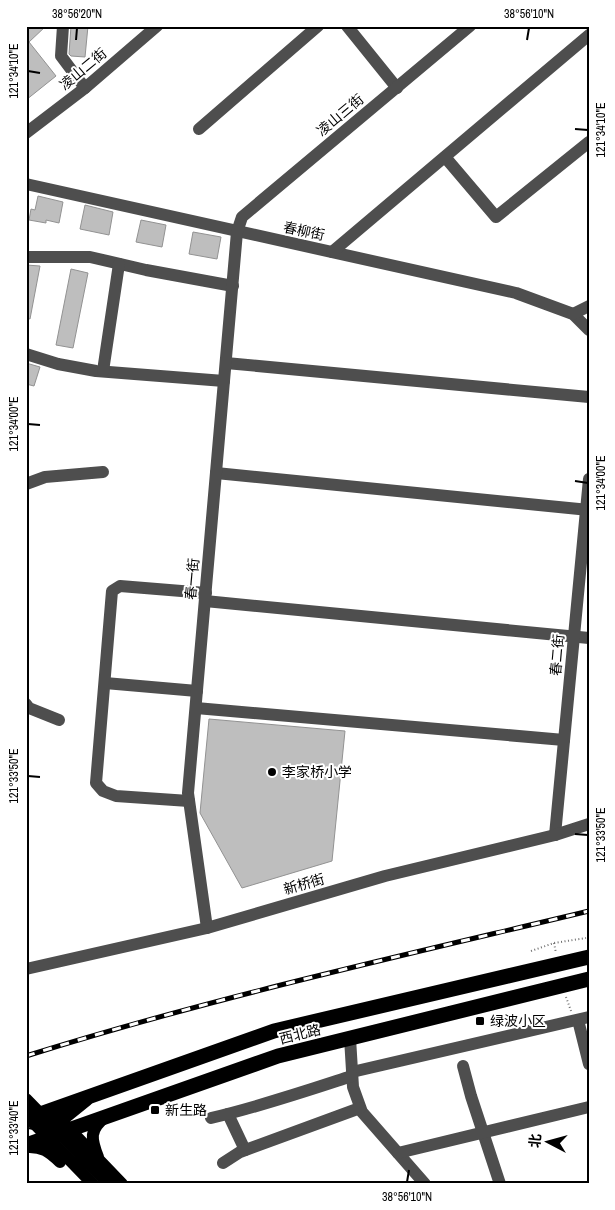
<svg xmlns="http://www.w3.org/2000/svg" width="615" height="1210" viewBox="0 0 615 1210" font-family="'Archivo Narrow','Noto Sans SC',sans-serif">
  <rect width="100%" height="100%" fill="#fff"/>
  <g fill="#bebebe" stroke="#929292">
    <path d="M26 26H46L29 42 56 76 26 100Z"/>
    <path d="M71 26H88L85 57 71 56 69 54Z"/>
    <path d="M38 196 63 202 59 223 46 220V223L29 220 31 209 35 210Z"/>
    <path d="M85 205 113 212 109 235 80 229Z"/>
    <path d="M141 220 166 225 162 247 136 242Z"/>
    <path d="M193 232 221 237 217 259 189 254Z"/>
    <path d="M26 265 40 266 30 319 26 318Z"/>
    <path d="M71 269 88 273 73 348 56 345Z"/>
    <path d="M26 363 40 367 34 386 26 384Z"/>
    <path d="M209 719 345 731 332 861 242 888 200 813Z"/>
  </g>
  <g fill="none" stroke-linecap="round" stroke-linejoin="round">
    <g stroke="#707070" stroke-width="2" stroke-dasharray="1 2.5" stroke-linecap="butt">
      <path d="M554 943 556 953"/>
      <path d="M531 951 554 943 586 938"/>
      <path d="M566 997 571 1011"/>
    </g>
    <g stroke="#4e4e4e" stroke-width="12">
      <path d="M63 26 61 56 85 88"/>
      <path d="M347 26 397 88"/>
      <path d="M199 129 318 26"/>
      <path d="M26 133 85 88 157 26"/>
      <path d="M445 157 496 217 589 142"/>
      <path d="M26 184 516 293 573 314 589 330"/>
      <path d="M332 252 589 35"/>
      <path d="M26 257H90L146 270 233 286"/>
      <path d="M573 314 589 306"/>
      <path d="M26 354 58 364 96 371 224 381"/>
      <path d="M226 363 589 397"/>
      <path d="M103 371 119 264"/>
      <path d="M216 473 589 510"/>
      <path d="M26 484 45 477 103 472"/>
      <path d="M205 601 589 638"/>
      <path d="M105 683 197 691"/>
      <path d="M26 704 29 708 59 720"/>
      <path d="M196 708 564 740"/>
      <path d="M189 801 116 796 103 791 96 783 112 591 120 586 206 593"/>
      <path d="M555 835 589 479"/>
      <path d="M207 928 188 793 237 232 242 217 470 26"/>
      <path d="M26 969 207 928 385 876 555 835 589 824"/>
      <path d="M578 1020 589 1064"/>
      <path d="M350 1038 353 1087 362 1112 425 1184"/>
      <path d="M463 1066 471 1096 500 1184"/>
      <path d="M352 1072 589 1017"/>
      <path d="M228 1114 245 1150"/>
      <path d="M211 1118C259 1107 306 1091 352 1076"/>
      <path d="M398 1153 589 1107"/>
      <path d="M223 1163 240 1152 360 1108"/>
    </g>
    <g stroke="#000" stroke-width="12">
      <path d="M26 1099 109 1184"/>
      <path d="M51 1110 122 1184"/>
      <path d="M26 1115 93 1184"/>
      <path d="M57 1127 61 1121 87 1100"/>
      <path d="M26 1147C42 1146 49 1151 60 1162"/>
      <path d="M98 1157C91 1139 89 1130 105 1117"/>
    </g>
    <g stroke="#000" stroke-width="15">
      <path d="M26 1119 274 1031 589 957"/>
      <path d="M26 1145 278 1056 589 979"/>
    </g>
    <g stroke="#000" stroke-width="5">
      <path id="rail" d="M26 1056C211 998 401 956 589 911"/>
    </g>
    <use href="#rail" stroke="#fff" stroke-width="3" stroke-dasharray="9" stroke-linecap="butt"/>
  </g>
  <path fill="none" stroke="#000" stroke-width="2" d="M76 40 77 28M527 40 529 28M28 71 40 73M575 129 588 130M28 424 40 425M575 481 588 483M28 776 40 777M575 834 588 835M28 1128 40 1130M407 1182 409 1170"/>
  <g fill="#000" stroke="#fff" stroke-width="2">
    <circle cx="272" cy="772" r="5"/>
    <rect x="475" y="1016" width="10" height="10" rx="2.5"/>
    <rect x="150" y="1105" width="10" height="10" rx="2.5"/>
  </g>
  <g text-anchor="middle" stroke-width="4" stroke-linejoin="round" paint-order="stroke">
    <g font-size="14" fill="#000" stroke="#fff">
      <text transform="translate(83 69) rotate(-40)" y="5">凌山二街</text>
      <text transform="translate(340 115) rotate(-40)" y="5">凌山三街</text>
      <text transform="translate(304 231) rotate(12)" y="5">春柳街</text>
      <text transform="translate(192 579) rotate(-85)" y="5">春一街</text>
      <text transform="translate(557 655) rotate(-85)" y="5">春二街</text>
      <text transform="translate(304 884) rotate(-16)" y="5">新桥街</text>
      <text transform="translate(300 1034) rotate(-14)" y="5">西北路</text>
    </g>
    <g font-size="14" fill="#000" stroke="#fff" text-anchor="start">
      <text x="282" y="777">李家桥小学</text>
      <text x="490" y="1026">绿波小区</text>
      <text x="165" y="1115">新生路</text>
    </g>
  </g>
  <rect width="615" height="1210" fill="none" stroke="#ffffff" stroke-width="55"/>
  <g transform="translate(548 1142) rotate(276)" stroke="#ffffff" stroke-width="4" paint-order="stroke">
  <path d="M0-4L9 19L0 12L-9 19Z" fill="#000000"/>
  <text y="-8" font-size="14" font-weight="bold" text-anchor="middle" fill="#000000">北</text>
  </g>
  <rect x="28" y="28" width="560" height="1154" fill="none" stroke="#000" stroke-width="2"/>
  <g font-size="12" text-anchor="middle" fill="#000">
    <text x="77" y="18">38°56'20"N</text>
    <text x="529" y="18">38°56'10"N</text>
    <text transform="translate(14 71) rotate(-90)" y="4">121°34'10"E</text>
    <text transform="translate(601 130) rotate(-90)" y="4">121°34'10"E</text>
    <text transform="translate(14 424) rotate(-90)" y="4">121°34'00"E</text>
    <text transform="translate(601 483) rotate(-90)" y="4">121°34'00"E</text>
    <text transform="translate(14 776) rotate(-90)" y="4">121°33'50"E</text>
    <text transform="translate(601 835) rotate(-90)" y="4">121°33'50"E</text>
    <text transform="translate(14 1128) rotate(-90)" y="4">121°33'40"E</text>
    <text x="407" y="1201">38°56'10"N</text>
  </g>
</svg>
